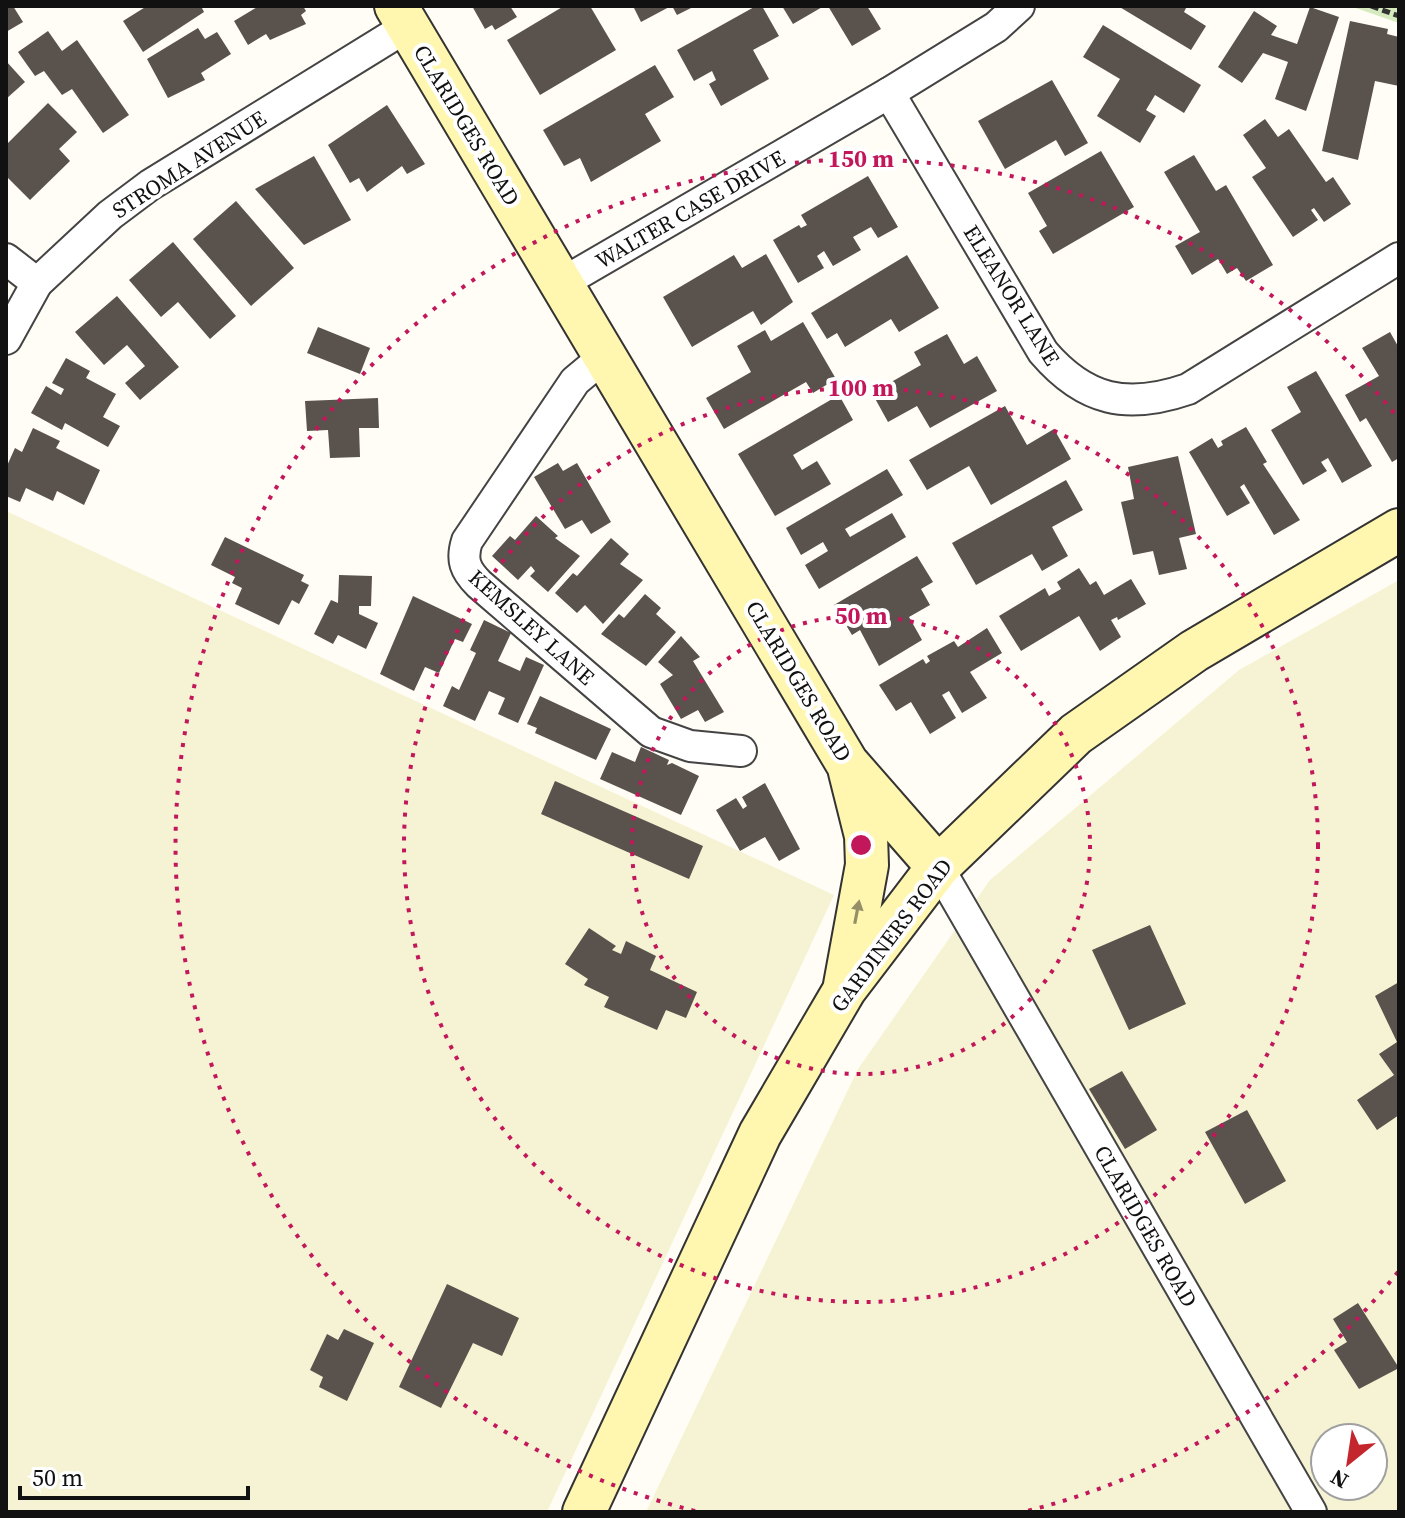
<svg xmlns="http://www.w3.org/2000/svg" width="1405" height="1518" viewBox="0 0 1405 1518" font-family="'Source Serif 4',serif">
  <rect width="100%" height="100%" fill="#fffdf5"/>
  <g fill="#f6f3d4" fill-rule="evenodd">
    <path d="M6 511 834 895 547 1512H6Z"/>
    <path d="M1399 580V1512H646L858 1069 990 880 1239 670ZM1325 1438H1373V1486H1325Z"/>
  </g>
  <path fill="#d5ebbd" d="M1349 6H1399V23L1350 6Z"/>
  <g fill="#5a524d">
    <path d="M6 6H13L23 22 6 32Z"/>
    <path d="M147 6H201L204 12 143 52 123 21Z"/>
    <path d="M259 6H303L306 11 301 15 306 24 270 40 266 34 248 45 234 21Z"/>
    <path d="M472 6H510L517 17 495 30 492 25 485 29Z"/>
    <path d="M564 6H590L616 50 540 95 507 40Z"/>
    <path d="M633 6H671L641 22Z"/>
    <path d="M672 6H695L677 15Z"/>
    <path d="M756 6H762L779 36 753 50 769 79 721 106 709 84 716 80 712 71 694 81 677 50Z"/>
    <path d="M782 6H824L793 24Z"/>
    <path d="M828 6H867L881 29 852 46Z"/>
    <path d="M1118 6H1187L1184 12 1206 26 1191 50Z"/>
    <path d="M1310 7 1339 17 1306 111 1275 99 1288 62 1263 53 1242 83 1218 67 1254 11 1277 26 1271 35 1297 44Z"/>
    <path d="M1350 21 1388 29 1387 34 1399 37V86L1375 81 1358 160 1322 151Z"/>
    <path d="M1103 25 1201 85 1184 113 1155 95 1146 110 1156 116 1140 143 1097 116 1120 79 1083 57Z"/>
    <path d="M198 28 205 39 217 32 231 54 201 73 205 80 168 98 147 59Z"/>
    <path d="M48 31 62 51 77 40 129 115 103 133 72 89 62 95 44 71 35 76 18 52Z"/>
    <path d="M6 61 25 82 6 99Z"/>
    <path d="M655 65 674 97 645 114 661 141 591 182 580 158 564 166 543 130Z"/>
    <path d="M1052 80 1088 143 1065 156 1056 140 1005 169 978 121Z"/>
    <path d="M48 103 77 132 59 149 70 161 30 200 6 176V145Z"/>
    <path d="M387 105 425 164 407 174 402 166 367 192 359 178 350 183 328 145Z"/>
    <path d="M1265 119 1278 137 1289 129 1326 182 1333 177 1351 204 1324 222 1314 208 1311 210 1318 220 1293 237 1252 177 1266 168 1243 135Z"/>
    <path d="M1101 151 1134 207 1053 254 1039 231 1047 226 1028 193Z"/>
    <path d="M1194 155 1216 191 1226 185 1273 265 1246 281 1237 268 1227 274 1218 259 1192 275 1175 246 1200 232 1164 172Z"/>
    <path d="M314 156 351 220 304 245 255 189Z"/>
    <path d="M868 176 898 227 878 238 871 227 853 237 861 250 833 266 824 251 817 256 824 268 798 283 773 240 799 225 801 228 807 225 801 215Z"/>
    <path d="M236 201 294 268 251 306 193 239Z"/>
    <path d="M173 242 236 316 210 339 178 302 161 317 129 280Z"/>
    <path d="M766 254 793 302 761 325 753 311 692 347 663 297 734 255 742 268Z"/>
    <path d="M907 255 939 308 899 332 891 319 845 347 837 333 827 339 811 313Z"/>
    <path d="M117 296 179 367 140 400 125 383 145 366 127 345 104 365 75 332Z"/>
    <path d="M803 322 836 379 813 393 806 382 724 429 706 398 751 372 737 346 765 330 771 341Z"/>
    <path d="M318 327 370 348 360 374 307 353Z"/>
    <path d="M1390 332 1399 348V458L1392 462 1366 418 1360 422 1345 395 1379 376 1362 348Z"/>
    <path d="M947 334 964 364 977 356 997 391 930 428 917 406 888 422 872 393 921 365 914 352Z"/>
    <path d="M66 358 90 371 86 378 116 394 103 417 120 426 108 447 65 423 62 430 31 413 46 386 61 395 64 389 52 383Z"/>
    <path d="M1316 371 1372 466 1342 483 1328 458 1321 462 1327 471 1303 485 1271 430 1301 412 1287 387Z"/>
    <path d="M839 395 853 420 793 455 802 470 817 461 831 484 775 516 738 454Z"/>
    <path d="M378 398 379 428H359L360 457 330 458 328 430 307 431 305 401Z"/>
    <path d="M1005 406 1027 445 1054 429 1071 459 991 505 969 466 927 490 909 460Z"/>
    <path d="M1246 427 1267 462 1263 464 1300 520 1274 535 1244 484 1240 487 1250 503 1227 516 1189 452 1212 438 1218 448 1223 445 1221 441Z"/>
    <path d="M33 428 60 441 56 448 100 470 84 505 57 491 53 501 26 488 20 502 6 496V468L15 448 22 452Z"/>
    <path d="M1178 456 1196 534 1179 538 1187 569 1159 575 1153 551 1133 555 1121 502 1134 499 1128 467Z"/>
    <path d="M558 463 563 471 577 463 611 522 591 534 582 520 565 529 534 477Z"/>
    <path d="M887 469 903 495 845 529 850 537 892 513 906 537 819 589 805 565 828 551 823 542 801 555 786 528Z"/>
    <path d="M1066 480 1083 510 1052 527 1068 556 1042 571 1032 554 976 585 952 543Z"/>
    <path d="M536 516 558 536 555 538 580 556 548 592 530 576 535 571 531 566 518 580 492 556 510 536 515 540Z"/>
    <path d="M225 537 304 575 301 581 309 585 299 604 292 600 279 625 235 604 242 588 232 583 235 577 211 565Z"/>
    <path d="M611 538 629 554 620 564 643 580 603 624 585 605 577 613 555 593 573 573 577 576Z"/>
    <path d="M917 556 933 582 921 589 930 605 909 617 922 640 879 666 860 630 852 635 834 605Z"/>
    <path d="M1079 568 1090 585 1096 581 1104 595 1131 579 1146 604 1118 620 1117 617 1111 620 1121 637 1100 651 1079 616 1021 651 999 616 1045 588 1049 596 1061 589 1057 582Z"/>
    <path d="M339 575 372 576 371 606H359V614L378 623 366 649 338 635 333 644 314 634 331 600 338 603Z"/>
    <path d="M645 594 661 608 656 614 676 632 646 666 601 634 619 614 624 618Z"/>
    <path d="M413 596 472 624 463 642 455 639 439 673 425 667 414 691 380 674Z"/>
    <path d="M484 620 511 633 498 661 520 671 526 657 544 665 518 723 498 714 505 698 489 691 475 721 443 706 452 686 459 690 476 653 470 650Z"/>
    <path d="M987 628 1002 653 970 672 987 698 962 713 949 691 942 695 956 718 930 734 911 702 896 711 879 685 923 659 926 664 930 661 927 656 954 641 958 647Z"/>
    <path d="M681 636 700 657 693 661 724 712 705 722 698 710 681 719 660 684 673 675 658 662Z"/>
    <path d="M540 696 611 729 596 760 535 733 537 728 527 724Z"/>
    <path d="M641 747 669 760 667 765 672 763 699 776 681 815 600 779 612 752 635 762Z"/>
    <path d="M555 781 703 846 689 879 541 814Z"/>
    <path d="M765 783 800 849 779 861 765 837 740 851 716 810 736 798 743 809 747 806 742 797Z"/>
    <path d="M1150 925 1186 1004 1129 1030 1092 950Z"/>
    <path d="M589 928 616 946 612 950 621 954 626 941 656 956 650 970 697 992 686 1018 666 1010 657 1030 604 1007 609 997 584 985 588 979 565 964Z"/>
    <path d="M1399 982V1115L1377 1130 1357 1100 1394 1075 1379 1054 1397 1042 1375 996Z"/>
    <path d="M1122 1071 1157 1130 1125 1149 1089 1089Z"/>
    <path d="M1247 1110 1286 1181 1245 1204 1205 1132Z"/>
    <path d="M447 1284 519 1318 502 1356 473 1343 441 1408 399 1387Z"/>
    <path d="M1358 1303 1399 1368 1359 1389 1334 1350 1347 1342 1333 1319Z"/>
    <path d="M344 1329 374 1343 347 1401 319 1387 323 1377 310 1370 327 1334 338 1340Z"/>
  </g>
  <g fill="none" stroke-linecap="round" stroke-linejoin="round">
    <g stroke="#444" stroke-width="34">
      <g id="street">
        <path d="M889 93 1043 352C1085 401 1127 410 1188 389L1399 258"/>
        <path d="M6 259 37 283"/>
        <path d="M562 283 889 93 996 27 1019 6"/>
        <path d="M6 339 37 283 110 215 150 185 408 26"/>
        <path d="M605 356 575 381 467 541C461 560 465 570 479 584L651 732 690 746 741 751"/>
        <path d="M938 867 1311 1512"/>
      </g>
    </g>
    <g stroke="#333" stroke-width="46">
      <g id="secondary">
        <path d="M396 6 847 763 938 867"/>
        <path d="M845 985 867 865 866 836 850 772"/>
        <path d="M584 1512 760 1134 845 989 938 867 1076 734 1194 651 1399 530"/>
      </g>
    </g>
    <path stroke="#333" stroke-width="5" stroke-dasharray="8 4" stroke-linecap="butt" d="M1371 6 1399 16"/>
    <use href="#street" stroke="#fff" stroke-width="30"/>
    <use href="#secondary" stroke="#fff6b0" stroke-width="42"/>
  </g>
  <defs><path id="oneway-solid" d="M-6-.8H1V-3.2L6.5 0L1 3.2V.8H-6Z" transform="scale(2)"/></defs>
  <use fill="#948f68" href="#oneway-solid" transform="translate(857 912) rotate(-79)"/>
  <g fill="none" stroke="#c2185b" stroke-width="4" stroke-dasharray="4 8">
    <circle cx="861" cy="845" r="229"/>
    <circle cx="861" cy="845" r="457"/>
    <path d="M1398 1272A686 686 0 0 1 1027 1511M695 1511A686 686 0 1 1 1398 418"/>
  </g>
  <g text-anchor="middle" stroke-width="8" stroke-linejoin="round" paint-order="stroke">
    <g font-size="22" fill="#111" stroke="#fff">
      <text transform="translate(467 125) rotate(59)" y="8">CLARIDGES ROAD</text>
      <text transform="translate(189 164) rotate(-33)" y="8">STROMA AVENUE</text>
      <text transform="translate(690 209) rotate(-30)" y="8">WALTER CASE DRIVE</text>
      <text transform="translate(1012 295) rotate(58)" y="8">ELEANOR LANE</text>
      <text transform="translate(532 627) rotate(42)" y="8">KEMSLEY LANE</text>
      <text transform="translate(799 681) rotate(59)" y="8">CLARIDGES ROAD</text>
      <text transform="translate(891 935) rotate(-53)" y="8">GARDINERS ROAD</text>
      <text transform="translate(1146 1226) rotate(60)" y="8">CLARIDGES ROAD</text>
    </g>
  </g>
  <circle cx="861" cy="845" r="12" fill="#c2185b" stroke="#fff" stroke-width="4"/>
  <g font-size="24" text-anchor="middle" font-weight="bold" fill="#c2185b" stroke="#fff" stroke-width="8" stroke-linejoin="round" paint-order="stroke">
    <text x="861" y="167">150 m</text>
    <text x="861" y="396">100 m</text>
    <text x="861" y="624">50 m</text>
  </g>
  <rect width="1405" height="1518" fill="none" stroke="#111111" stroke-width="16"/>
  <g transform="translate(1349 1462) rotate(210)"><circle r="38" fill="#ffffff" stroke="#a0a0a0" stroke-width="2"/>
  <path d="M0-6L14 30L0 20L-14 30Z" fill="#c4262e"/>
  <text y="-12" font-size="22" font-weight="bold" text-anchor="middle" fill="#111111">N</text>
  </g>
  <path d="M20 1486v12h228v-12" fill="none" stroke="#111111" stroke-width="4"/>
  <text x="32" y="1486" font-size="24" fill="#111111" stroke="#ffffff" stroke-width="6" paint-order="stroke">50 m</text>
</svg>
